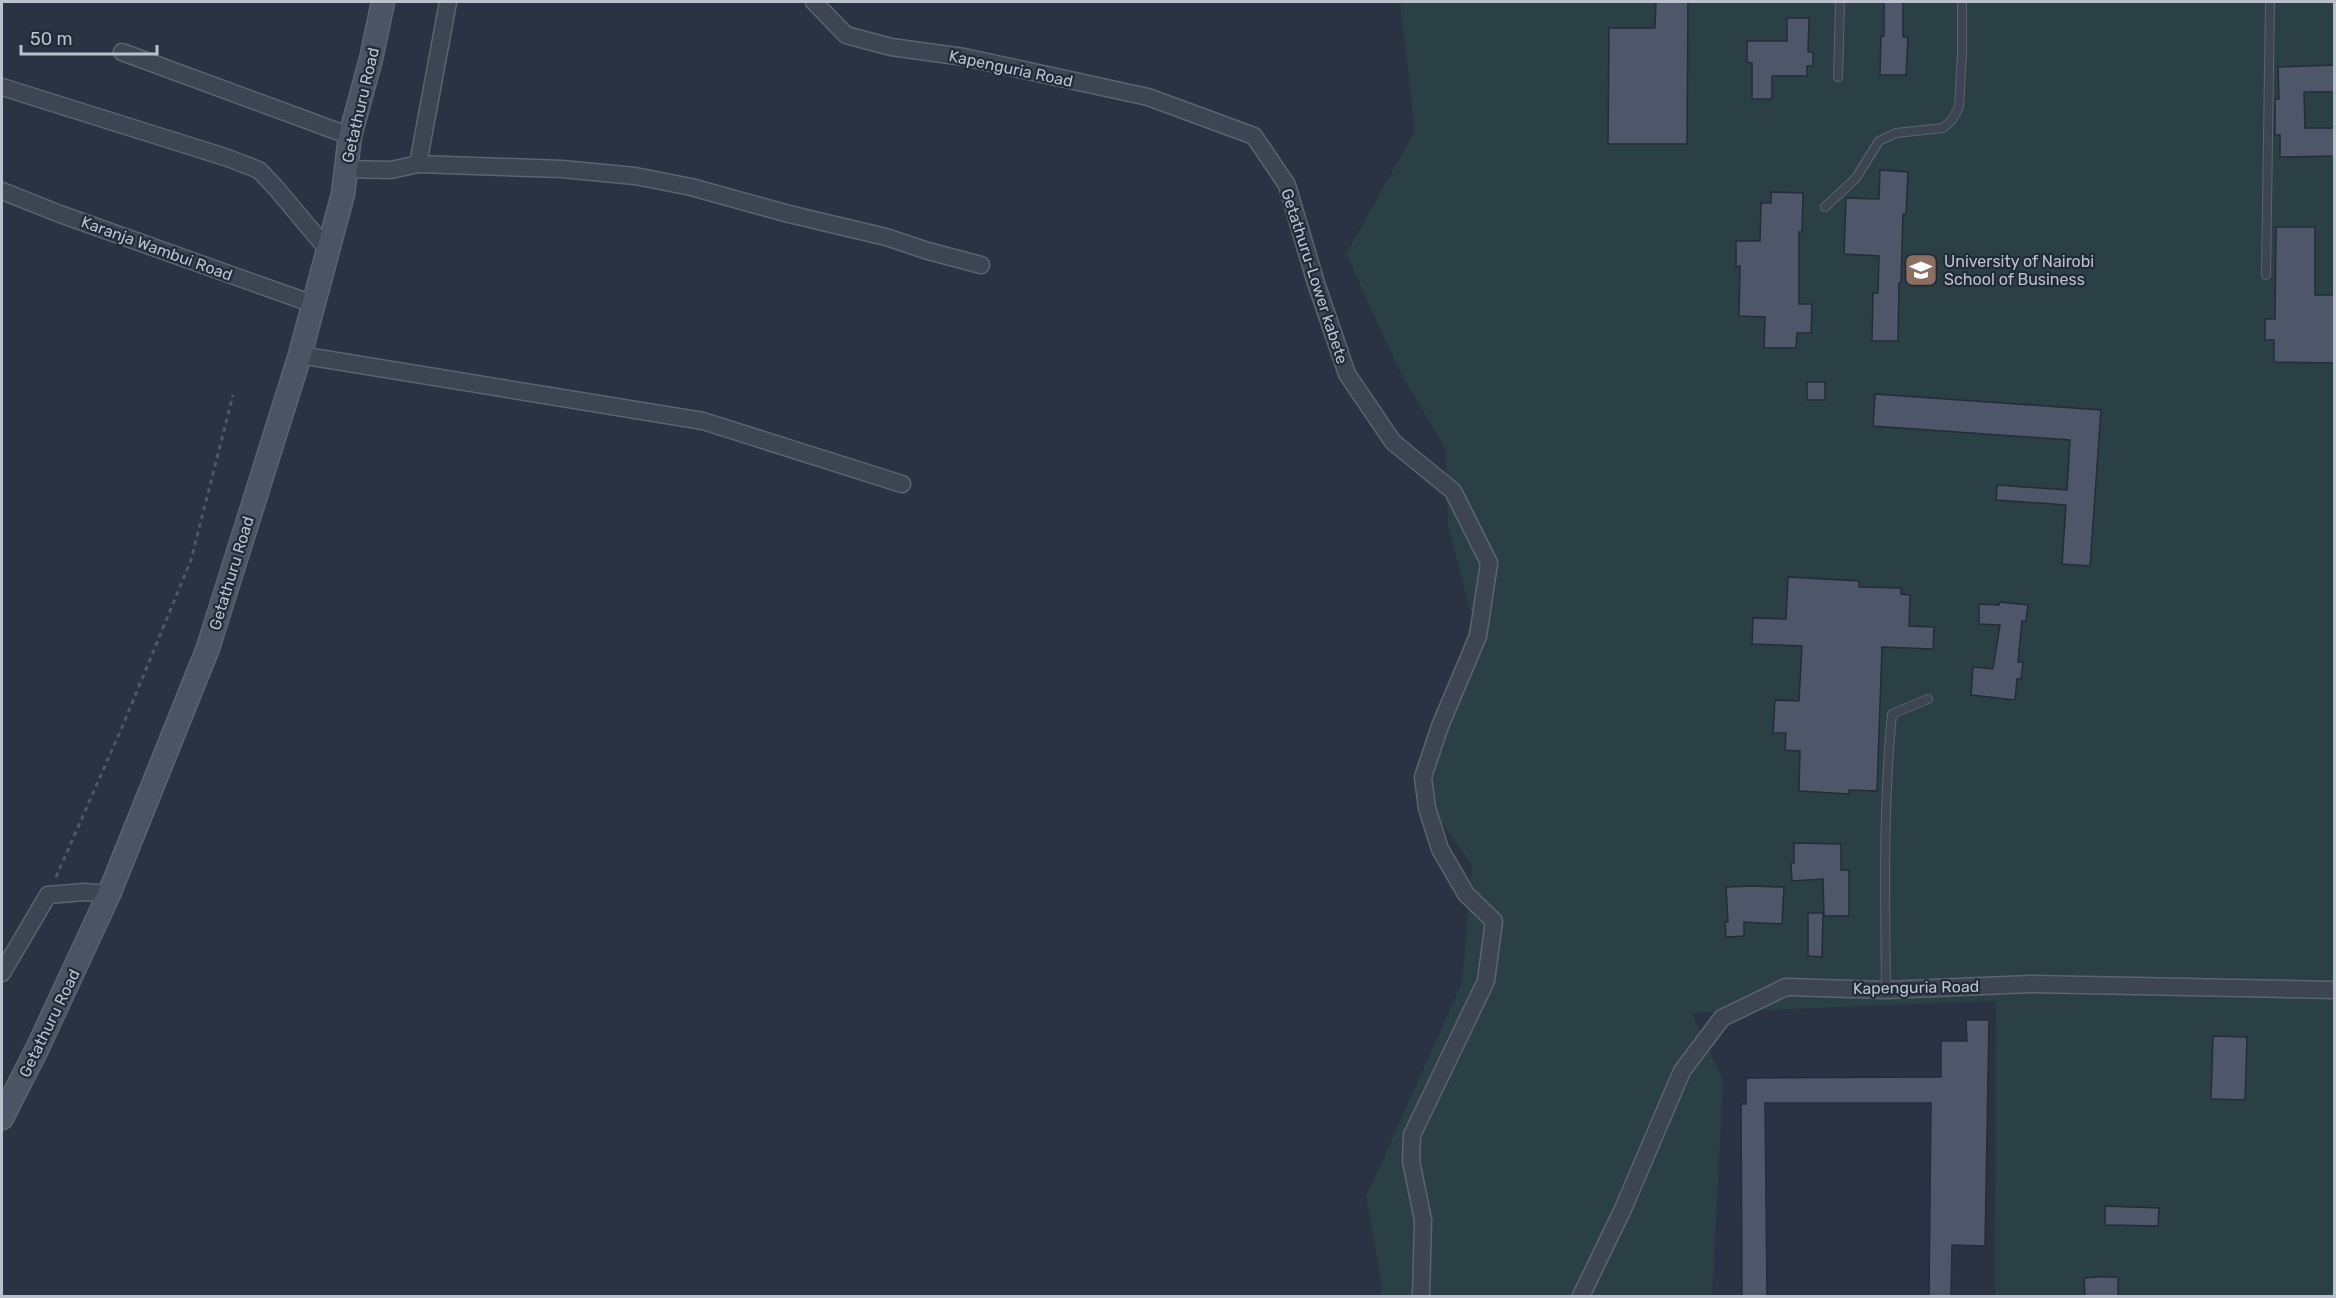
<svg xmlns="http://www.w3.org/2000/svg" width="2336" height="1298" viewBox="0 0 2336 1298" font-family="Rubik,sans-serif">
  <rect width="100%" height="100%" fill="#293343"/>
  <path fill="#2b4044" d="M1400 2H2334V1296H1995L1996 1001 1692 1013 1723 1081 1712 1296H1382L1379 1267 1366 1197 1462 983 1472 865 1417 789 1472 618 1448 525 1446 450 1399 370 1346 254 1415 131Z"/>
  <g fill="#4d5769" stroke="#242c3a" stroke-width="1.5">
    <path d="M1656 2H1688L1687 144H1608L1609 28H1655Z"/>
    <path d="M1884 2H1903V37H1908L1906 75H1880L1881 36H1884Z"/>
    <path d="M1787 18H1809L1808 52H1813V66H1807V76H1772V99H1752V63L1747 62V41H1787Z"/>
    <path d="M2334 65V92H2304L2305 128H2334V156L2280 157V135H2275V99H2279L2278 67Z"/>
    <path d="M1880 170 1908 172 1906 214H1903L1901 283H1899L1898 341H1872L1873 293H1878L1879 256 1844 254 1846 198 1879 199Z"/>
    <path d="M1771 192 1803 193 1802 232H1799V304H1812L1811 333H1797L1796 348H1764L1765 317 1739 316 1740 266 1736 267V241H1760L1761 203H1771Z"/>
    <path d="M2276 227H2315V295H2334V363L2274 362V340H2265V319H2275Z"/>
    <rect x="1807" y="382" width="18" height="18"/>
    <path d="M1875 394 2101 410 2090 566 2062 564 2066 505 1996 500 1997 485 2067 490 2070 440 1873 426Z"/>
    <path d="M1788 577 1859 581V587L1901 588V594L1910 595 1909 626 1934 627 1933 649 1882 647 1877 791 1849 790V794L1799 791 1800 751 1785 750 1786 733H1773L1775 700 1799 701 1802 646 1752 644 1753 618 1786 619Z"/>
    <path d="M1999 602 2028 605 2026 621H2022L2018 662H2023L2021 679H2017L2015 700 1971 695 1973 667 1993 669 2000 625 1979 624V604L1999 605Z"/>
    <path d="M1794 843 1841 844V870H1849V916H1824L1823 879 1792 881 1791 863H1794Z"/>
    <path d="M1752 886 1784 887 1782 924 1744 922V936L1726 937 1725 922H1728L1726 887Z"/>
    <path d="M1808 913H1823L1822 957 1808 956Z"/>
    <path d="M1966 1020H1989L1985 1246 1952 1245 1951 1296H1929L1931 1103H1765L1767 1296H1742L1741 1104H1746V1078L1941 1077V1041H1967Z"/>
    <path d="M2213 1036 2247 1037 2245 1100 2211 1099Z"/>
    <path d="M2105 1206 2159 1208 2158 1226 2105 1225Z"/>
    <path d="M2098 1277H2118V1296H2085L2084 1278Z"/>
  </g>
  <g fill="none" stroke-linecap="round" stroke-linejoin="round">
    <g stroke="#5b6370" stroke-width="10">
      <g id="service">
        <path d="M1838 77 1840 2"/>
        <path d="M1825 207 1856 178 1879 141 1896 133 1943 128 1952 120 1959 107 1962 54V2"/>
        <path d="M2266 275 2270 2"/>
        <path d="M1886 990C1885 898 1883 806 1892 714L1928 699"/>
      </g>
    </g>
    <g stroke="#5b6370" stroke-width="19">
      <g id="minor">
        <path d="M814 2 846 35 891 47 964 57 1148 97 1254 136 1287 185 1316 283 1347 374 1393 442 1453 491 1489 563 1478 636 1440 726 1423 777 1427 808 1440 849 1466 894 1494 921 1486 981 1412 1135 1411 1161 1423 1220 1421 1296"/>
        <path d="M122 52 350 136"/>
        <path d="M2 87 225 157 259 170 276 188 328 250"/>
        <path d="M418 164 562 169 635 176 691 187 789 214 886 237 928 251 981 265"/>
        <path d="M345 169 391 170 418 164 448 2"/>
        <path d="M2 191 60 214 313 304"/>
        <path d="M300 355 703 421 902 484"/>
        <path d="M2 973 48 895 84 892 109 894"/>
        <path d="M1581 1296 1623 1209 1682 1071 1722 1018 1786 987 1886 990 2031 984 2334 990"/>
      </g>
    </g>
    <g stroke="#5b6370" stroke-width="25">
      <path id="secondary" d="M2 1118 38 1047 109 894 208 648 300 355 343 194 350 136 371 59 383 2"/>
    </g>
    <path stroke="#495d60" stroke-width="3" stroke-dasharray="4.5 4.5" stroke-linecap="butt" d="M56 877 123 725 191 560 233 395"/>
    <use href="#service" stroke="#3d4553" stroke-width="8"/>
    <use href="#minor" stroke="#3d4553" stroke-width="16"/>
    <use href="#secondary" stroke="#4b5465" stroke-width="22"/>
  </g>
  <defs>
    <g id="university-square" transform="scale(1.725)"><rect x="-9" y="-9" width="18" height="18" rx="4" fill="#8d6e63" stroke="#212a38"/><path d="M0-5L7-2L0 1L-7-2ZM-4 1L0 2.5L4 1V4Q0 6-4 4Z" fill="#fff"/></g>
  </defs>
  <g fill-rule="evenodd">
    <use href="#university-square" x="1921" y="270"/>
  </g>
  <g text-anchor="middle" stroke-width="4.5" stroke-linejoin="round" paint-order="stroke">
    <g font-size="16" fill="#bac1cc" stroke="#212a38">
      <text transform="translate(1011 68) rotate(12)" y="6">Kapenguria Road</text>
      <text transform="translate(360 105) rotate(-77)" y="6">Getathuru Road</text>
      <text transform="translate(157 248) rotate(20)" y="6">Karanja Wambui Road</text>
      <text transform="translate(1315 276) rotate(72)" y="6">Getathuru-Lower kabete</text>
      <text transform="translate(231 573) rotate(-73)" y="6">Getathuru Road</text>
      <text transform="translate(1916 987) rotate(-1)" y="6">Kapenguria Road</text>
      <text transform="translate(49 1023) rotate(-64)" y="6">Getathuru Road</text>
    </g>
    <g font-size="16" fill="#bac1cc" stroke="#212a38" text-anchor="start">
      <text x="1944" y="267">University of Nairobi<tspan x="1944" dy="18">School of Business</tspan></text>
    </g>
  </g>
  <rect width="2336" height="1298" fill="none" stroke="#bac1cc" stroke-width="6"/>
  <path d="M21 45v9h136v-9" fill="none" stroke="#bac1cc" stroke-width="3"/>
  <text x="30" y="45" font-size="18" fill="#bac1cc" stroke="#212a38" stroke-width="4.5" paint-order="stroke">50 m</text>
</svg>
